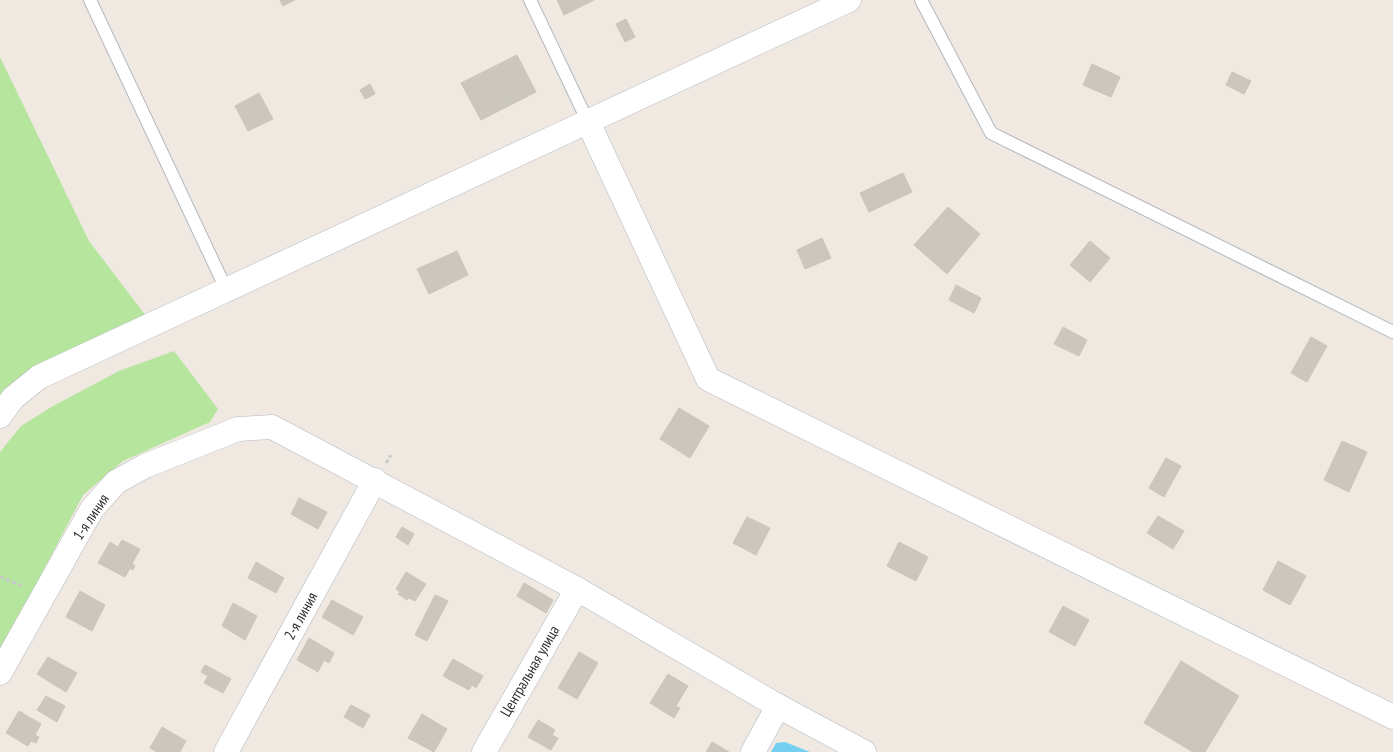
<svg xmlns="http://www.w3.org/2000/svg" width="1393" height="752" viewBox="0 0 1393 752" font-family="'PT Sans Narrow',sans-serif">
  <rect width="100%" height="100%" fill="#efe9e1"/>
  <g fill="#b6e59e">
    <path d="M0 57 89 241 149 320 0 397Z"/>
    <path d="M174 351 218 409 210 422 123 461 83 495 0 653V452L21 426 53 406 119 371Z"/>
  </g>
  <path fill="#75cff0" d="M785 742 810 752H771L776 743Z"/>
  <g fill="#cbc7bf" stroke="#cbc5ba">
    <path d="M280 0H295L283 6Z"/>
    <path d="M557 0H594L564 15Z"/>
    <path d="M626 19 635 37 625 42 616 24Z"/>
    <path d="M517 55 536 92 481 120 461 83Z"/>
    <path d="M1092 64 1120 77 1111 97 1083 85Z"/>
    <path d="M1232 72 1251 81 1244 94 1226 85Z"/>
    <path d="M370 84 375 94 365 99 360 90Z"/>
    <path d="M259 93 273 119 248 131 235 106Z"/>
    <path d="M903 173 912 192 869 212 860 193Z"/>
    <path d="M948 207 980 234 947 274 914 245Z"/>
    <path d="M822 238 831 258 805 269 797 250Z"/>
    <path d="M1090 241 1110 258 1090 282 1070 265Z"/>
    <path d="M457 251 468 275 429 294 417 269Z"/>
    <path d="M956 285 981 298 974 313 949 300Z"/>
    <path d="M1063 327 1087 340 1079 356 1054 344Z"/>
    <path d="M1311 337 1327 346 1307 382 1291 373Z"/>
    <path d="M679 408 709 426 690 458 660 439Z"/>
    <path d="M1342 441 1367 452 1349 492 1324 480Z"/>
    <path d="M1166 458 1181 466 1164 497 1149 488Z"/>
    <path d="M299 498 327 512 318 529 291 514Z"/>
    <path d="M1158 516 1184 531 1173 549 1147 533Z"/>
    <path d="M747 517 770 528 756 555 733 543Z"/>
    <path d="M402 527 414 534 408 545 396 537Z"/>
    <path d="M122 540 140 549 132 564 135 566 133 570 130 568 125 577 98 563 110 542 118 547Z"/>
    <path d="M899 542 928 557 916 581 887 566Z"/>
    <path d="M1278 561 1306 576 1290 605 1263 590Z"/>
    <path d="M256 562 284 578 276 593 248 578Z"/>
    <path d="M406 572 426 584 415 601 409 598 407 600 398 594 400 592 396 589Z"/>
    <path d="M524 583 553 600 546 613 517 596Z"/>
    <path d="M80 591 105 605 92 631 66 617Z"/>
    <path d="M435 595 448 601 427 641 415 635Z"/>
    <path d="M332 600 363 617 353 635 322 617Z"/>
    <path d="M233 603 257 616 245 640 222 626Z"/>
    <path d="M1063 606 1089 620 1075 646 1049 632Z"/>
    <path d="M309 638 334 653 329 663 324 660 318 672 297 660Z"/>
    <path d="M579 652 598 663 577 699 558 688Z"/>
    <path d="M48 657 77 673 66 692 37 674Z"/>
    <path d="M453 659 483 676 476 688 472 685 469 690 443 676Z"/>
    <path d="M1181 661 1239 696 1205 752H1193L1144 723Z"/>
    <path d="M205 665 231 679 223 693 204 683 208 676 201 672Z"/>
    <path d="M668 674 688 686 676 706 680 708 674 718 650 703Z"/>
    <path d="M46 696 65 706 57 722 37 710Z"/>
    <path d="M351 705 370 715 363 728 344 717Z"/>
    <path d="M19 711 41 724 35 735 39 737 36 743 31 741 28 746 6 733Z"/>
    <path d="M422 714 447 729 434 752 408 738Z"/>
    <path d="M538 720 555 730 552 735 558 738 551 750 528 737Z"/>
    <path d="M162 727 186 741 180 752H157L150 748Z"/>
    <path d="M712 742 729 752H706Z"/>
  </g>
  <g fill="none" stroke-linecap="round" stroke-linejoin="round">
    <g stroke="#b4b7c1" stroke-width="14">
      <g id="service">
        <path d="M90 0 227 291"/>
        <path d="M530 0 588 122"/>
        <path d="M921 0 991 133 1393 332"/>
      </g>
    </g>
    <g stroke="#b4b7c1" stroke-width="25">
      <g id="minor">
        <path d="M588 122 708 379 1393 717"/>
        <path d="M0 416 13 398 39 377 849 0"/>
        <path d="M0 673 92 509 116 482 145 466 238 429 272 427 577 589 778 706 864 752"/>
        <path d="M226 752 375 480"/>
        <path d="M484 752 577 589"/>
        <path d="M753 752 778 706"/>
      </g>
    </g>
    <g stroke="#c9c9c9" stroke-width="3" stroke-dasharray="4 2.5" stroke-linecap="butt">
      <path d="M386 463 391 455"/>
      <path d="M0 577 23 586"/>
    </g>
    <use href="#service" stroke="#fff" stroke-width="12"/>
    <use href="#minor" stroke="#fff" stroke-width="24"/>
  </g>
  <g text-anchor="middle" stroke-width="4" stroke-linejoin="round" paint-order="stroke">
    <g font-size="15" fill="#2e2e2e" stroke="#fff">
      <text transform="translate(91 517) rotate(-56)" y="5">1-я линия</text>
      <text transform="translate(301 616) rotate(-61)" y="5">2-я линия</text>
      <text transform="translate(530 671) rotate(-60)" y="5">Центральная улица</text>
    </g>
  </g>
</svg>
